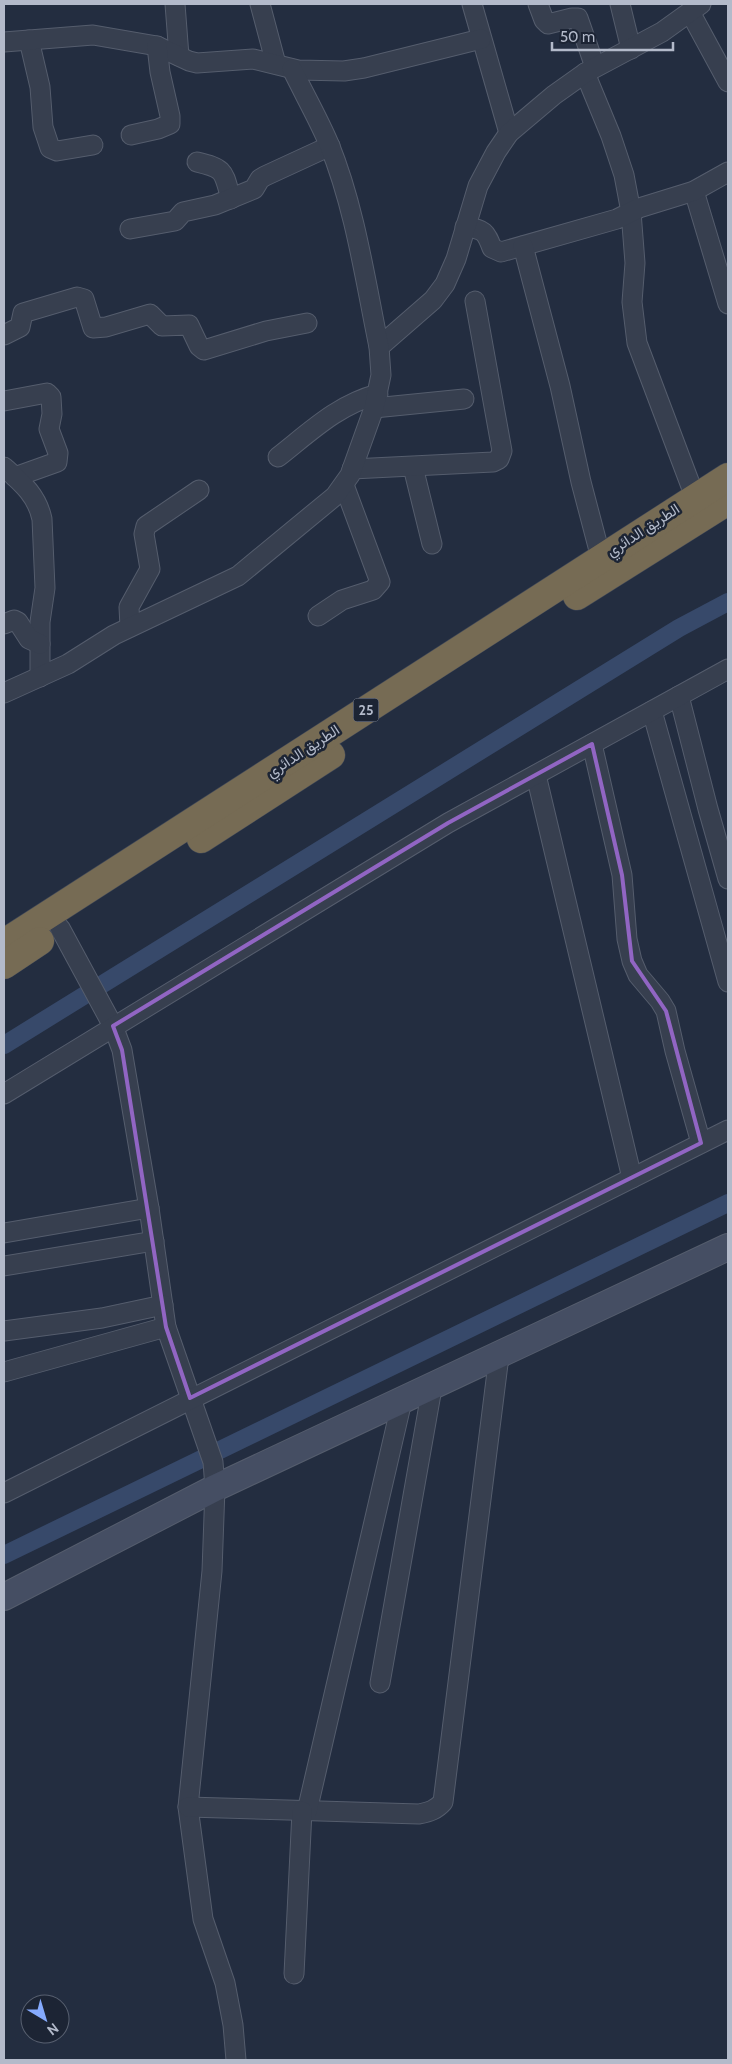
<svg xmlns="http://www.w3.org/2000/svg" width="732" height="2064" viewBox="0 0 732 2064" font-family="Cabin,Vazirmatn,sans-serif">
  <rect width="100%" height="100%" fill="#232d40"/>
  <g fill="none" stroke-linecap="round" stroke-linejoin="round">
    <g stroke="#37496a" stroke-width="18">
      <path d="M4 1045 679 628 728 602"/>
      <path d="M4 1555 728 1203"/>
    </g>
    <g stroke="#555d6d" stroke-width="21">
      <g id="street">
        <path d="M175 4 179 56"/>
        <path d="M260 4 276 64"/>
        <path d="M472 4 509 133"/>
        <path d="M538 4 544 20 548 24 572 18H578L595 67"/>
        <path d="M620 4 631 49"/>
        <path d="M690 12 728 82"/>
        <path d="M29 40 40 87 43 127 50 148 57 151 93 145"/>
        <path d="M4 42 93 35 157 46 189 61 197 63 253 59 298 70 344 71 364 68 481 39"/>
        <path d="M585 73 611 136 624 175 631 212 635 263 632 302 637 343 695 497"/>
        <path d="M131 135 158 129 170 124V116L160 72 157 46"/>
        <path d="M197 162C226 169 223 171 231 199"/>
        <path d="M694 191 728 304"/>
        <path d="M465 227C484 229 486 232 492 248L501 252 617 219 639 208 694 191 728 172"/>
        <path d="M130 229 175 221 183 212 215 205 254 189 260 179 265 176 330 146"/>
        <path d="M523 246 560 386 581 482 601 558"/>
        <path d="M4 335 20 327 23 313 77 297 84 299 93 328 106 327 150 314 162 326 189 325 199 346 204 350 266 331 307 323"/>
        <path d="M379 347 433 300 445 284 456 259 478 186 496 152 509 133 554 95 585 73 662 32 701 4"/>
        <path d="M4 401 47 393 51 397 52 414 49 429 58 453 57 462 15 477"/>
        <path d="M374 408 464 399"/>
        <path d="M278 457C310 432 337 405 378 394"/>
        <path d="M4 467C21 482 37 495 42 519L45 588 40 622V677"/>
        <path d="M413 467 432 544"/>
        <path d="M352 469 493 462 499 459 502 451 475 301"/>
        <path d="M318 616 342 600 373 590 380 582 344 485"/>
        <path d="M4 624 14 620 18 622 29 639 40 644"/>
        <path d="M130 627 129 607 150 569 144 534 146 526 199 490"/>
        <path d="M4 693 68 664 114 635 238 576 335 496 350 475 374 408 381 375 379 347C365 279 355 208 329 144 318 118 304 94 292 69"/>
        <path d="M679 696 708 809 728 879"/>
        <path d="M652 711 728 982"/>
        <path d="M592 744 622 875 627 939 632 961 638 975 660 1001 666 1011 675 1051 701 1143"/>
        <path d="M536 775 632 1178"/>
        <path d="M60 928 113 1026 122 1050 149 1208 166 1327 213 1462 215 1488 212 1571 188 1807 203 1919 225 1983 233 2025 236 2060"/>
        <path d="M4 1094 448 823 728 669"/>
        <path d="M4 1233 149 1208"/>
        <path d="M4 1266 154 1241"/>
        <path d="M4 1331 102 1318 163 1305"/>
        <path d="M4 1372 166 1327"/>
        <path d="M4 1493 728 1130"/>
        <path d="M380 1683 432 1388"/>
        <path d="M188 1807 419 1814C429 1812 436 1810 443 1802L499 1356"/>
        <path d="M307 1811 402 1401"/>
        <path d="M294 1974 302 1811"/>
      </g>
    </g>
    <g stroke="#555d6d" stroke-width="28">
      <path id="secondary" d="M4 1597 215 1488 728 1247"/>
    </g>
    <g stroke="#3f4757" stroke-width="29">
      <g id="highway">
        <path d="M577 596 728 501"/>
        <path d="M201 839 331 755"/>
        <path d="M4 943 728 477"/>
        <path d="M4 965 40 941"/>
      </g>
    </g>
    <use href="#street" stroke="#373f4f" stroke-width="19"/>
    <use href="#secondary" stroke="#454e63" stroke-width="26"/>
    <use href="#highway" stroke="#766b54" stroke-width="28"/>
  </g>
  <path fill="none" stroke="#9165c3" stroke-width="4" stroke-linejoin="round" d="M592 744 622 875 632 961 666 1011 701 1143 190 1398 166 1327 122 1050 113 1026 448 823Z"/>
  <g text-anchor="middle" stroke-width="5" stroke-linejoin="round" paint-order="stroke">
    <rect fill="#1c2434" stroke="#868d9d" stroke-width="1" x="353.5" y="698.5" width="25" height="23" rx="4"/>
    <g font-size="14" font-weight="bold" fill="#b3baca">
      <text x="366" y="715">25</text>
    </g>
    <g font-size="15" fill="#b3baca" stroke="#1c2434">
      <text transform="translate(643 530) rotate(-33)" y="5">الطريق الدائري</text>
      <text transform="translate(303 751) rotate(-33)" y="5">الطريق الدائري</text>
    </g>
  </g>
  <rect width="732" height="2064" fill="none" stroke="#b3baca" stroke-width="10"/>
  <g transform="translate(45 2019) rotate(142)"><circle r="24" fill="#1c2434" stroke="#586070"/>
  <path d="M0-4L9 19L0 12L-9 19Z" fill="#85aafd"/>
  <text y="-8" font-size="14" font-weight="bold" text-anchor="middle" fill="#b3baca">N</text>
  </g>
  <path d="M552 42v8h121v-8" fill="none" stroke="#b3baca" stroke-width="2.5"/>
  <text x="560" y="42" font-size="15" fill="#b3baca" stroke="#1c2434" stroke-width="4" paint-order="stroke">50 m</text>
</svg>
